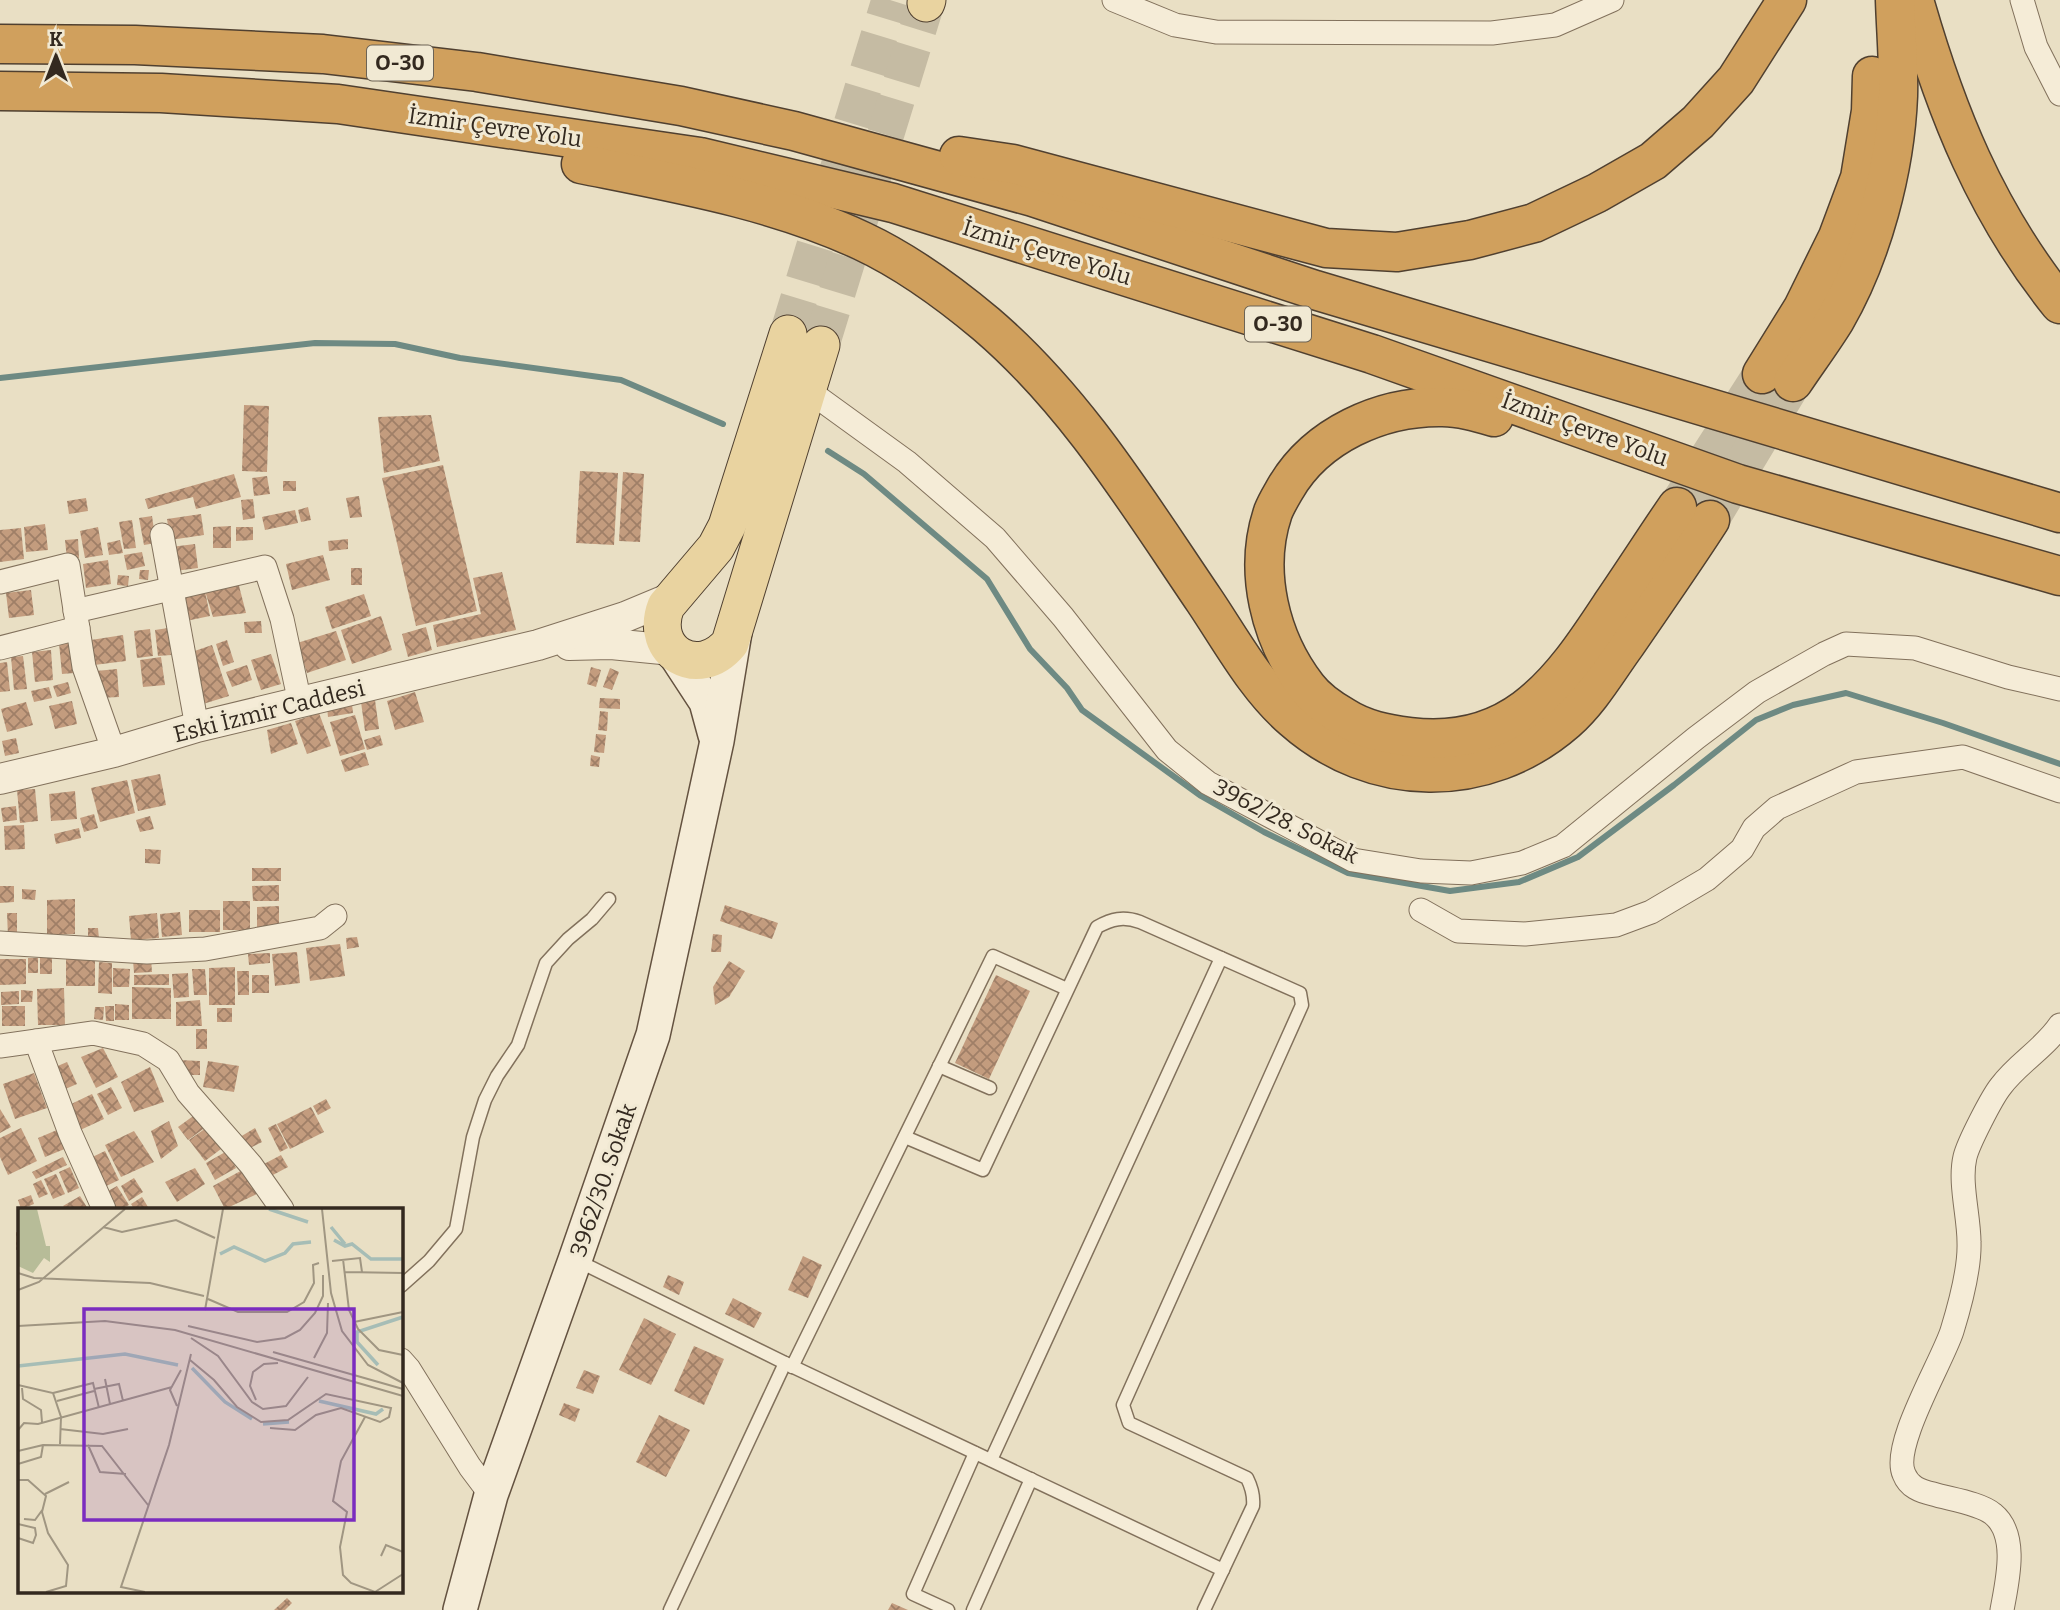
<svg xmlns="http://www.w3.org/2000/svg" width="2060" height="1610" viewBox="0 0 2060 1610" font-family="Bitter,serif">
  <defs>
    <pattern id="building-cross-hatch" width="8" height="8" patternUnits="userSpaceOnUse" patternTransform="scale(1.75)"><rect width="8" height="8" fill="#c39c7e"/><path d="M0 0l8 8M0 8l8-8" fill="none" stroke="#9f7f67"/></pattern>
  </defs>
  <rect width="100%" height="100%" fill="#e9dfc4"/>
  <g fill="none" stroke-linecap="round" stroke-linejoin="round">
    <g stroke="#6e8a83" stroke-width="6">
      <path d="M0 378 315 343 395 344 460 358 621 380 723 424"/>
      <path d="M828 451 864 474 987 579 1030 649 1067 688 1082 710 1201 796 1264 832 1348 873 1450 891 1519 882 1578 857 1674 785 1756 720 1793 705 1846 693 1943 723 2060 764"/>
    </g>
  </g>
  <g fill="url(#building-cross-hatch)">
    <path d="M244 405 269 406 267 472 242 471Z"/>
    <path d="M431 415 440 461 384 473 378 417Z"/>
    <path d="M443 465 477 611 416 626 382 478Z"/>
    <path d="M580 471 618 473 614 545 576 543Z"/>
    <path d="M623 472 644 474 640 542 619 541Z"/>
    <path d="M234 474 241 497 196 509 193 497 148 509 145 499Z"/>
    <path d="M267 476 270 494 254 496 252 478Z"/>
    <rect x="283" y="481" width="13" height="10"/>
    <path d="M359 496 362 517 350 518 346 498Z"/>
    <path d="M86 498 88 511 69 514 67 501Z"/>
    <path d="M253 499 255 518 243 520 241 500Z"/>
    <path d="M308 507 311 520 301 522 298 510Z"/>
    <path d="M295 510 298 523 265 530 262 517Z"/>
    <path d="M201 514 204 535 170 540 167 519Z"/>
    <path d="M152 516 156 543 144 545 139 518Z"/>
    <path d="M132 520 136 548 124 549 119 522Z"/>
    <path d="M45 524 48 550 26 552 24 527Z"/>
    <path d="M231 526V548H213V527Z"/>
    <path d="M98 527 103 555 85 558 80 531Z"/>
    <path d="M236 527H253V540L236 541Z"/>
    <path d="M21 528 24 559 0 562V530Z"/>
    <path d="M78 539 79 558 67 559 65 540Z"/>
    <path d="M348 539V549L329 551 328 541Z"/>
    <path d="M120 540 123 553 109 555 107 543Z"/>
    <path d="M195 544 198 568 175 571 171 547Z"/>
    <path d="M142 552 145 566 127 570 124 555Z"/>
    <path d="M323 555 330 580 292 590 286 564Z"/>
    <path d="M108 560 111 584 86 588 83 564Z"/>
    <rect x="351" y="568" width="11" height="17"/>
    <path d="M140 570H149L148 580 139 579Z"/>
    <path d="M502 572 516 630 437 647 433 625 481 614 473 578Z"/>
    <path d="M118 575 129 576 128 586 117 585Z"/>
    <path d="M238 582 246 613 213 617 205 591Z"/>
    <path d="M31 590 34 615 9 618 6 593Z"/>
    <path d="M205 591 210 616 186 621 181 596Z"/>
    <path d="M364 594 371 616 332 629 325 607Z"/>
    <path d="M381 616 392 650 352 664 341 630Z"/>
    <path d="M261 621 262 633H245L244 622Z"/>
    <path d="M426 627 432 650 408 657 402 634Z"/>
    <path d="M168 628 171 655 158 656 155 630Z"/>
    <path d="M150 629 153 656 137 658 134 631Z"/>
    <path d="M336 631 346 660 307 673 297 643Z"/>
    <path d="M123 635 126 661 94 665 91 640Z"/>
    <path d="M227 640 234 662 223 666 216 644Z"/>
    <path d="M71 642 74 673 62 674 59 643Z"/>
    <path d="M212 645 229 696 203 704 186 654Z"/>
    <path d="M51 650 53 680 35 682 32 652Z"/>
    <path d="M271 654 281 684 261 690 251 660Z"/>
    <path d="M23 656 27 689 14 690 11 657Z"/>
    <path d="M161 657 165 685 143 687 140 660Z"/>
    <path d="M7 662 10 691 0 692V663Z"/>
    <path d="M247 665 252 680 232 687 226 672Z"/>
    <path d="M591 667 601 670 596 687 587 684Z"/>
    <path d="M610 668 619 672 612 690 603 687Z"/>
    <path d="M117 669 119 697 98 698 96 671Z"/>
    <path d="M68 682 71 693 57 697 53 686Z"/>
    <path d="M49 687 52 698 34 702 31 691Z"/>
    <path d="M415 692 424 722 395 730 387 701Z"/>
    <path d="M600 698 620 699V709L599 708Z"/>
    <path d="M375 700 379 729 365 731 361 702Z"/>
    <path d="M72 701 77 724 55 729 49 706Z"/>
    <path d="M26 702 33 725 7 732 1 709Z"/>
    <path d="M352 704 353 713 328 717 327 707Z"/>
    <path d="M600 711 608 712 607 731 598 730Z"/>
    <path d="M319 713 331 746 307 754 295 721Z"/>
    <path d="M355 715 365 749 340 756 330 722Z"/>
    <path d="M291 723 298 744 271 754 267 730Z"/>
    <path d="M596 734 606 735 604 753 594 752Z"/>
    <path d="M380 735 383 745 367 750 364 740Z"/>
    <path d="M16 738 19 753 5 756 2 741Z"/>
    <path d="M365 752 369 765 345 772 341 760Z"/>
    <path d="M591 755 600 757 599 767 590 766Z"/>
    <path d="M160 774 166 805 138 811 131 780Z"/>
    <path d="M127 780 135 813 100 822 91 788Z"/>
    <path d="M35 789 38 821 20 823 17 790Z"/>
    <path d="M75 791 77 819 51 821 49 794Z"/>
    <path d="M16 806 17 820 3 822 1 808Z"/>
    <path d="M94 814 98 828 84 832 80 818Z"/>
    <path d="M150 816 154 829 140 832 136 820Z"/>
    <path d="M24 825 25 849 5 850 4 826Z"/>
    <path d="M79 828 81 838 56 844 54 834Z"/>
    <path d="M145 849 161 850 160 864 145 863Z"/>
    <rect x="252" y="868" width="29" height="13"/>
    <path d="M279 885V901H253L252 886Z"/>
    <path d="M0 886H14V902L0 903Z"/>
    <path d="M22 889 36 890 35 900 22 899Z"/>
    <path d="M75 899V934L47 935V900Z"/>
    <rect x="223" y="901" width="27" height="29"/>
    <path d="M725 905 778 923 772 939 720 921Z"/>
    <path d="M279 906V927H257V907Z"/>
    <rect x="189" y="910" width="31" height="22"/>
    <path d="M180 912 182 935 162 937 160 914Z"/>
    <path d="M7 913H17V936L8 937Z"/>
    <path d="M157 913 159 938 131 940 129 916Z"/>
    <path d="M88 928H98L99 939H88Z"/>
    <path d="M713 934 722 935 721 952H711Z"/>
    <path d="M357 937 359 947 347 949 346 938Z"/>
    <path d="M340 944 345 976 310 981 306 948Z"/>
    <rect x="40" y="952" width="12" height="22"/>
    <path d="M297 952 300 983 275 986 272 954Z"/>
    <path d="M270 953V963L249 965 248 954Z"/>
    <rect x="66" y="955" width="29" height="31"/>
    <rect x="28" y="958" width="10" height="15"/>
    <path d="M0 959H26V984L0 985Z"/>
    <path d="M151 959 152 972 134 973 133 960Z"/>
    <path d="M729 961 745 971 729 997 715 1005 713 987Z"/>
    <path d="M99 962 112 963V994L98 993Z"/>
    <path d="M235 967V1005H209V968Z"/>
    <path d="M113 968 130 969 129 987H113Z"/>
    <path d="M192 969H205L207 995H194Z"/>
    <path d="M237 971H249V995H238Z"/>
    <path d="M188 973 189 997 174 998 172 974Z"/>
    <path d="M169 974V985H134V975Z"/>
    <rect x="252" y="975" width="17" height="18"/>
    <path d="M996 975 1030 991 989 1079 955 1063Z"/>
    <path d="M132 987 171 988V1019H132Z"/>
    <path d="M64 988 65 1025H38L37 989Z"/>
    <path d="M21 990 33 991 32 1002H21Z"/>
    <path d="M19 991V1004L1 1005V992Z"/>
    <path d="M200 1000 202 1026H176V1002Z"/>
    <path d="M115 1004 129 1005V1020H115Z"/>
    <rect x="2" y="1006" width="23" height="20"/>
    <path d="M105 1006H114V1021H106Z"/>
    <path d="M95 1007H104L103 1020 94 1019Z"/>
    <rect x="217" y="1008" width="15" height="14"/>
    <rect x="196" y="1029" width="11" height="20"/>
    <path d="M103 1048 118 1077 96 1088 81 1057Z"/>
    <path d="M179 1060 200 1061V1075H179Z"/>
    <path d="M208 1061 239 1066 234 1092 203 1087Z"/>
    <path d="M67 1062 77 1084 63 1090 53 1068Z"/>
    <path d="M150 1067 164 1102 134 1112 121 1082Z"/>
    <path d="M34 1073 47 1108 15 1119 3 1084Z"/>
    <path d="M111 1087 122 1108 108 1115 97 1094Z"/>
    <path d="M92 1094 104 1119 76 1132 65 1107Z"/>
    <path d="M326 1099 331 1108 318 1115 313 1106Z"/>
    <path d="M311 1107 324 1132 290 1149 277 1124Z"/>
    <path d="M0 1109 11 1127 0 1133Z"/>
    <path d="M196 1114 206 1127 188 1140 178 1127Z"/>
    <path d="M169 1121 178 1146 161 1159 151 1131Z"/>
    <path d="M276 1124 288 1148 280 1152 268 1128Z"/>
    <path d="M64 1127 72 1146 45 1157 38 1138Z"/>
    <path d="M21 1128 37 1161 8 1175 0 1157V1138Z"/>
    <path d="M206 1128 221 1149 205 1161 189 1140Z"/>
    <path d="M255 1128 262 1142 246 1150 240 1137Z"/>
    <path d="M134 1131 154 1162 121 1177 105 1145Z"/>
    <path d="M105 1151 119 1180 100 1189 86 1160Z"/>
    <path d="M227 1151 236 1168 215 1180 206 1163Z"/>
    <path d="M281 1155 288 1167 271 1176 264 1164Z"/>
    <path d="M63 1157 67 1165 36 1179 32 1172Z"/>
    <path d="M70 1167 79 1188 68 1193 59 1172Z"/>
    <path d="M195 1168 205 1184 177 1202 165 1182Z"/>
    <path d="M246 1168 259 1193 225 1209 213 1186Z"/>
    <path d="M56 1174 65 1194 53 1199 44 1179Z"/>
    <path d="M134 1178 143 1192 129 1201 121 1186Z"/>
    <path d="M41 1180 48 1194 39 1198 33 1184Z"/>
    <path d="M117 1186 129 1205 121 1209H107L99 1196Z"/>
    <path d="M31 1195 34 1204 21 1209 18 1200Z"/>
    <path d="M80 1196 88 1209H65L63 1206Z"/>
    <path d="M142 1197 148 1207 144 1209H134L131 1204Z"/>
    <rect x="16" y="1232" width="3" height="18"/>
    <path d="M803 1256 822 1265 808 1298 788 1290Z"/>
    <path d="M668 1275 684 1282 679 1295 663 1287Z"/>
    <path d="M733 1298 762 1313 754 1328 725 1314Z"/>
    <path d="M644 1318 676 1334 651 1385 619 1370Z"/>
    <path d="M694 1346 724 1359 704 1405 674 1391Z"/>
    <path d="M584 1370 600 1376 593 1394 576 1388Z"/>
    <path d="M564 1403 580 1409 575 1422 559 1415Z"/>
    <path d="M659 1415 690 1430 666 1477 636 1462Z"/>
    <path d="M287 1598 292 1603 285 1610H274Z"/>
    <path d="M892 1603 908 1610H888Z"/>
  </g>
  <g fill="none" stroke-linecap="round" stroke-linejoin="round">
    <g stroke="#c5bba3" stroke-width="37" stroke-dasharray="37 18" stroke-linecap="butt">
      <path d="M788 334 890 0"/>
      <path d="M821 345 926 3"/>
    </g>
    <g stroke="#c5bba3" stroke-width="38" stroke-dasharray="38 19" stroke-linecap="butt">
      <path d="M1677 507 1762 374"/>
      <path d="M1710 520 1793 382"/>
    </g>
    <g stroke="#82715c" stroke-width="15">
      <g id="service">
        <path d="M939 1066 990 1088"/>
        <path d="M905 1137 983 1170 1097 927C1112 919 1123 916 1140 922L1300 993 1302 1005 1123 1405 1129 1423 1247 1478C1252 1488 1254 1496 1253 1506L1204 1610"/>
        <path d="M576 1260 785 1363 1223 1570"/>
        <path d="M401 1286 429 1261 456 1229 473 1137 485 1100 497 1076 518 1045 546 963 568 939 592 919 609 899"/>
        <path d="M792 1367 993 956 1067 989"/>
        <path d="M991 1460 1221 958"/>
        <path d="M670 1610 785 1363"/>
        <path d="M948 1610 913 1594 975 1453"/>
        <path d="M973 1610 1031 1479"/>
      </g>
    </g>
    <g stroke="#82715c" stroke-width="25">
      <g id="minor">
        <path d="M1114 0 1175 25 1216 32 1492 33 1555 25 1612 0"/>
        <path d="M2022 0 2036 47 2060 94"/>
        <path d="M809 391 907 462 995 538 1063 617 1167 750 1208 783 1353 860 1421 871 1471 873 1522 863 1563 846 1696 738 1757 692 1824 654 1846 644 1915 648 2008 677 2060 689"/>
        <path d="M162 535 197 727"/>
        <path d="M0 582 68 565 84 667 114 752"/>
        <path d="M75 611 265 567 282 619 300 703"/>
        <path d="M0 648 78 628"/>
        <path d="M1421 910 1458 931 1525 934 1616 925 1651 912 1707 879 1742 849 1754 828 1777 808 1856 772 1963 757 2060 791"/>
        <path d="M0 943 147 952 205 949 320 928 335 916"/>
        <path d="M36 1041 70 1133 104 1209"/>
        <path d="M0 1046 93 1033 143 1044 168 1060 188 1093 251 1165 282 1209"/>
        <path d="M401 1360 409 1369 470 1467 491 1495"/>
        <path d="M2002 1610C2007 1582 2019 1535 1993 1514 1980 1503 1949 1499 1933 1494 1920 1491 1909 1487 1904 1474 1891 1446 1942 1362 1952 1331 1960 1305 1970 1269 1969 1242 1969 1216 1959 1182 1965 1157 1968 1144 1992 1097 2001 1086 2018 1063 2044 1049 2060 1025"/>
      </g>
    </g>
    <g stroke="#82715c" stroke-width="32">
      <g id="tertiary">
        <path d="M569 645 611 644 672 650"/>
        <path d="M0 779 114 752 197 727 538 645 625 617 673 597"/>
      </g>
    </g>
    <g stroke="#645240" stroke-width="36">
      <g id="secondary">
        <path d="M672 650 706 702 715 735"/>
        <path d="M460 1610 491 1495 575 1260 653 1035 717 741 735 632"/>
      </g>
    </g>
    <g stroke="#504030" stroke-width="39">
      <g id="primary">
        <path d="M926 3 927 0"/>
        <path d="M788 334 727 526 716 547 666 606C648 652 699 681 730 643L821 345"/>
      </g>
    </g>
    <g stroke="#504030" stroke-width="41">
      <g id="motorway">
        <path d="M1914 0C1946 112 1986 212 2060 304"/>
        <path d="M0 44 135 45 323 54 477 72 681 106 794 131 1033 197 1315 290 2060 513"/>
        <path d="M0 91 161 93 338 104 700 157 893 203 1372 354 1738 484 2060 576"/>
        <path d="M959 156 1013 164 1326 248 1397 252 1470 240 1534 223 1597 193 1653 161 1698 122 1736 80 1787 0"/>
        <path d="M581 164C676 183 774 200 862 241 907 262 949 293 986 324 1076 401 1138 503 1204 600 1231 640 1256 687 1293 719 1372 789 1486 791 1566 721 1590 700 1607 670 1626 644 1654 603 1683 562 1710 520"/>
        <path d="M1762 374 1803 308 1838 237 1860 178 1871 111 1872 76"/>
        <path d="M1793 382C1807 361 1822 341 1835 320 1872 256 1895 170 1898 96 1899 64 1896 32 1895 0"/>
        <path d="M1494 417C1477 412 1460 407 1442 407 1381 406 1316 435 1285 489 1281 496 1276 504 1273 512 1253 571 1270 639 1307 687 1316 699 1332 710 1344 717 1364 730 1387 734 1410 737 1451 742 1490 735 1525 709 1561 682 1587 642 1612 604 1634 572 1655 539 1677 507"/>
      </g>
    </g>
    <use href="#service" stroke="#f5ecd7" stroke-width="12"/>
    <use href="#minor" stroke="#f5ecd7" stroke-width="23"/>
    <use href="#tertiary" stroke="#f5ecd7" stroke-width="30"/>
    <use href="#secondary" stroke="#f5ecd7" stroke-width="33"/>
    <use href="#primary" stroke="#e9d3a0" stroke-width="37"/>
    <use href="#motorway" stroke="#d0a05d" stroke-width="38"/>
  </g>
  <g text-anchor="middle" stroke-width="6" stroke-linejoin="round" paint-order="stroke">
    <g fill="#f1e9d3" stroke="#6c6355" stroke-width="2">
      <rect x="367" y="45.5" width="66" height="35" rx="5"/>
      <rect x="1245" y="306.5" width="66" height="35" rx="5"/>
    </g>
    <g font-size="21" font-weight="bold" fill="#33291f">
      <text x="400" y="70">O-30</text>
      <text x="1278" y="331">O-30</text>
    </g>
    <g font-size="23" fill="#33291f" stroke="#f1e9d3">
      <text transform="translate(495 127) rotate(8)" y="8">İzmir Çevre Yolu</text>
      <text transform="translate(1047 252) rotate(17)" y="8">İzmir Çevre Yolu</text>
      <text transform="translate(1585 429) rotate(20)" y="8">İzmir Çevre Yolu</text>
      <text transform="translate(269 711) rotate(-14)" y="8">Eski İzmir Caddesi</text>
      <text transform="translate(1286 821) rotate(27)" y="8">3962/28. Sokak</text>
      <text transform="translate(603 1180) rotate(-71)" y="8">3962/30. Sokak</text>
    </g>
  </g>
  <g transform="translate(18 1208)">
    <rect width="385" height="385" fill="#e9dfc4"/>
    <path d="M0 1H19L28 38H32V54L26 50 15 65 0 58Z" fill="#b7bc98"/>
    <path fill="none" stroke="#a6bdb6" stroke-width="3.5" d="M251 1 290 14M313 19 327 36M316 32 327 38 334 36 353 51H385M202 46 216 39 247 53 267 45 275 36 293 34M360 157 339 134V124L385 109M0 158 107 146 160 157M174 160 207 194 234 211M301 193 358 206 365 201M245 216 271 214"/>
    <path fill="none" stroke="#a09682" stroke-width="2" d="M304 1 313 85 324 123 350 157 385 175M85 19 104 24 158 12 197 30M325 51 331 102 340 121 361 142 385 147M314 53 342 50 344 64M327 64 385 65M0 65 16 70 132 75 186 88M0 82 21 74 107 1M190 91 220 104H269L286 94 296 75 295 57 301 55M187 102 205 1M336 114 385 104M0 118 87 113 157 122 385 188M170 118 239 134 267 130 282 122 297 105 305 88V67M173 130 200 148 234 194 245 201 268 198 290 169M255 144 385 181M296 150 309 125 310 95M172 152 196 172 219 199 243 214 270 212 308 186 373 200 371 209 362 214 323 200 298 207 277 222 252 220M87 171 92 196M0 177 35 185 43 209 42 236M4 180 5 191 23 202 24 214M76 181 101 176 105 193M35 185 75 175 81 200M238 192 232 178 235 164 246 156 260 155M39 193 76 183M159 198 152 182 163 162M347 209 323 253 315 293 329 304 322 339 325 367 333 375 357 384 385 366M42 221 85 226 110 221M0 222 6 215 20 216 154 179M70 237 82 264 108 266M0 243 25 237 84 238 130 297M0 256 23 249 25 237M0 272H10L28 288 24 304 30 325 50 357 48 378 28 384M27 286 51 274M6 311 17 312 25 301M0 316 17 320 18 327 15 335 0 330M363 348 368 337 385 344M127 384 103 379 151 237 173 146"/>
    <path fill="#7b2cbf" fill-opacity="0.15" stroke="#7b2cbf" stroke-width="3.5" d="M66 101H336V312H66Z"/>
    <rect width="385" height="385" fill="none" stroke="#33291f" stroke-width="3.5"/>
  </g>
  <g transform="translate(56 56)" stroke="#f1e9d3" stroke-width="5" paint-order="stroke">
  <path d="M0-5L12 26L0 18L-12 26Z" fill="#33291f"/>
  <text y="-10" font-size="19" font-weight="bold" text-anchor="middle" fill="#33291f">K</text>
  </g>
</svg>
